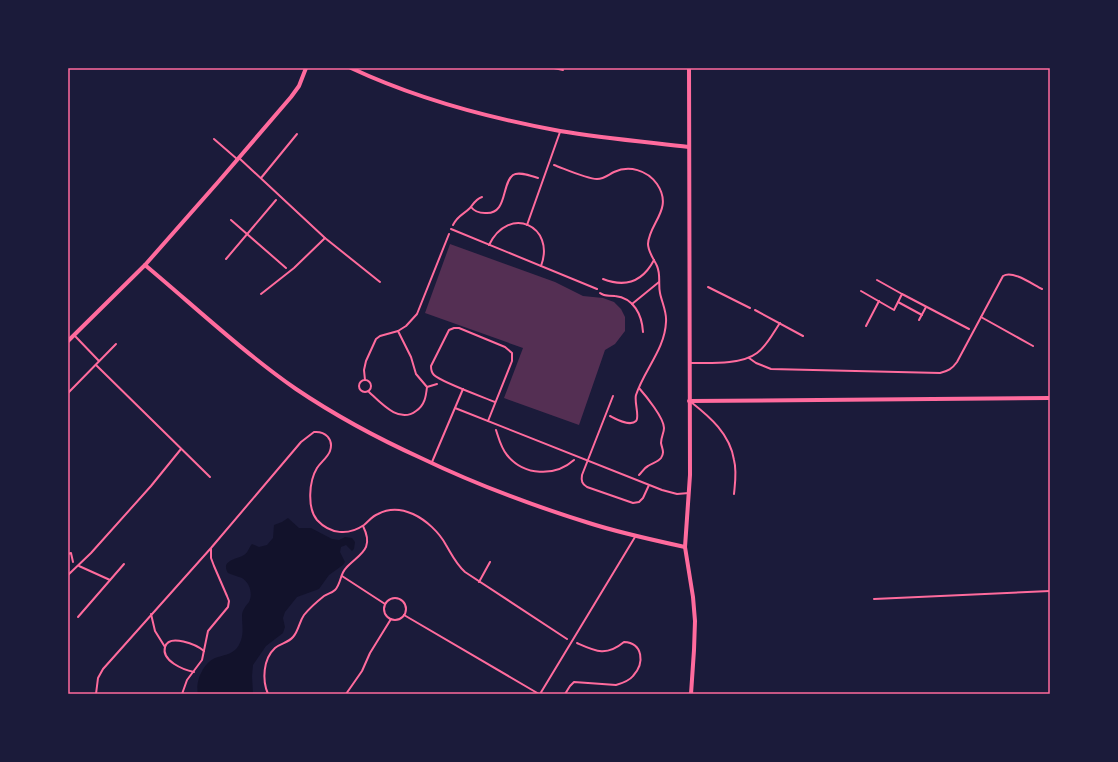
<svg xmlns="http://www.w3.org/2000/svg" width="1118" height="762" viewBox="0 0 1118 762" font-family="'Fira Sans',sans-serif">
  <rect width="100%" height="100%" fill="#1b1b3a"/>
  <path fill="#12122b" d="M288 518 299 528H311L332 539 339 540 345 537 352 538 355 542 354 549 352 551 346 545 341 547 340 552 345 562 343 565 329 575 319 589 297 597 285 612 283 618 285 627 283 633 266 646 253 665 252 676 253 694H198C195 682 203 663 215 658 223 655 231 655 237 648 245 637 242 627 242 616 242 610 246 606 249 602 253 594 250 583 242 578 237 576 232 575 228 573 220 560 238 559 244 555 248 553 249 547 252 544L259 547 267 545 273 538 274 525 282 522Z"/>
  <path fill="#542f53" d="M450 244 555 282 583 296 603 298 614 302 621 309 625 317V331L615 344 605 350 579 425 504 398 523 348 425 313Z"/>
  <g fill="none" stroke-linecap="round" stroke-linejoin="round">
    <g stroke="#ff6b9d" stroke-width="2">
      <path d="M554 165C565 169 587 179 597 179 604 179 608 175 614 172 629 165 647 170 657 184 674 209 649 223 648 244 648 252 654 259 657 266 661 275 658 284 660 293 662 303 667 312 666 322 665 349 644 370 636 395 634 402 640 417 636 421 630 427 616 419 610 416"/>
      <path d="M471 207C474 211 479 213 485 213 508 215 501 184 513 175 519 171 531 176 538 178"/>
      <path d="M231 220 286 268"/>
      <path d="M453 225C458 215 463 215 470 208 474 203 476 199 482 197"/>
      <path d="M226 259 276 200"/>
      <path d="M603 279C626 288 643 281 654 260"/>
      <path d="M708 287 750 308"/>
      <path d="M861 291 894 310 902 294 877 280"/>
      <path d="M600 293C605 297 608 295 615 296 634 298 642 315 643 332"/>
      <path d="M902 294 969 329"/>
      <path d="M898 302 922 315"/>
      <path d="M632 304 659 282"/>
      <path d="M919 320 926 307"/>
      <path d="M866 326 879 301"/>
      <circle cx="365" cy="386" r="6"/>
      <path d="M365 380 364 370 366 361 376 339 380 336 398 331 406 326 417 314 449 234"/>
      <path d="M427 387 437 384"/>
      <path d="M369 392C381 403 399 424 416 411 425 405 426 396 427 387L416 374 411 357 398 331"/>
      <path d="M496 430C499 439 501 448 507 455 524 476 555 477 574 460"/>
      <path d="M639 475C642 472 644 468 648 466 652 463 658 462 661 458 665 452 662 449 661 443 661 437 664 433 664 428 664 418 646 396 639 388"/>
      <path d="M68 554 71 553 73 562"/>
      <path d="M342 576 385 604"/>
      <path d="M479 582 490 562"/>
      <path d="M151 614 155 631 165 647"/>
      <path d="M194 672C184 670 161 661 165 647 169 633 197 645 204 651"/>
      <path d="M96 694 98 678 103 669 211 548 301 442 314 432C325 431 334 439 330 451 328 457 321 462 317 468 309 481 307 508 317 520 330 534 348 536 364 525 368 522 372 516 378 514 389 508 402 509 413 514 426 520 439 532 446 545 452 555 456 564 465 572L567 639"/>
      <path d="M182 694 187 680 202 660 208 631 228 607 229 601 227 596 214 566 211 558V549"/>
      <path d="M268 694C262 680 263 659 275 648 281 643 288 643 293 637 299 630 299 622 304 615 308 610 319 600 324 596 327 594 332 593 335 590 341 584 340 574 346 568 359 554 375 550 363 526"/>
      <path d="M346 694 362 671 370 653 391 619"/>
      <path d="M565 694 570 686 574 682 616 685C623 683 629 681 633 676 645 663 643 643 624 642 606 657 595 651 577 643"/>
    </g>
    <g stroke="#ff6b9d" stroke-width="2">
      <path d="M554 68 563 70"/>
      <path d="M214 139 237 159"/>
      <path d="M239 158 325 238 380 282"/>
      <path d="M261 178 297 134"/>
      <path d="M527 225 560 132"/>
      <path d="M451 229 597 289"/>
      <path d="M489 245C509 204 556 226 541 266"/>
      <path d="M261 294 294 268 325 238"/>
      <path d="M755 310 803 336"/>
      <path d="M981 317 1033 346"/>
      <path d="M75 336 99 361"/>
      <path d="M749 358 756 363 771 369 940 373C948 371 952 369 957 362L1003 276C1013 270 1032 284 1042 289"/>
      <path d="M690 363C710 363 741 365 757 353 767 346 773 333 780 323"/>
      <path d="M96 365 210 477"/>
      <path d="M68 393 116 344"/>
      <path d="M613 396 582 475C581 481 582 484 587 487L633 503 639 502 643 498 649 485"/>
      <path d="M691 402C710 417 730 434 734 460 737 471 735 483 734 494"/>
      <path d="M455 408 662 490 677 494 689 493"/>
      <path d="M488 421 512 361V353L505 347 459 328H454L449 330 431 366C431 369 431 372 434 375 441 382 483 397 495 402"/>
      <path d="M432 462 463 389"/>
      <path d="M79 566 110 580"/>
      <path d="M68 575 91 553 151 486 181 449"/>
      <circle cx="395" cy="609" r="11"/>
      <path d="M874 599 1050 591"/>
      <path d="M404 615 539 694"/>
      <path d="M78 617 124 564"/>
      <path d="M540 694 635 537"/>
    </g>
    <g stroke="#ff6b9d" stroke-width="4">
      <path d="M351 68C417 99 489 118 560 131 602 138 646 142 689 147"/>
      <path d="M689 68 690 475 685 547 693 597 695 621 694 650 691 694"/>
      <path d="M145 265C194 306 243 352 296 389 336 416 377 438 421 458 475 484 531 505 589 523 620 533 653 540 685 547"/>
      <path d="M68 341 145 265 219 181 291 97 299 86 306 68"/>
      <path d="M689 401 1050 398"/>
    </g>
  </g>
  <rect width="1118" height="762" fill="none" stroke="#1b1b3a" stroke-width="138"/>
  <rect x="69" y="69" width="980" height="624" fill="none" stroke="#ff6b9d" stroke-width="1.5"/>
</svg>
